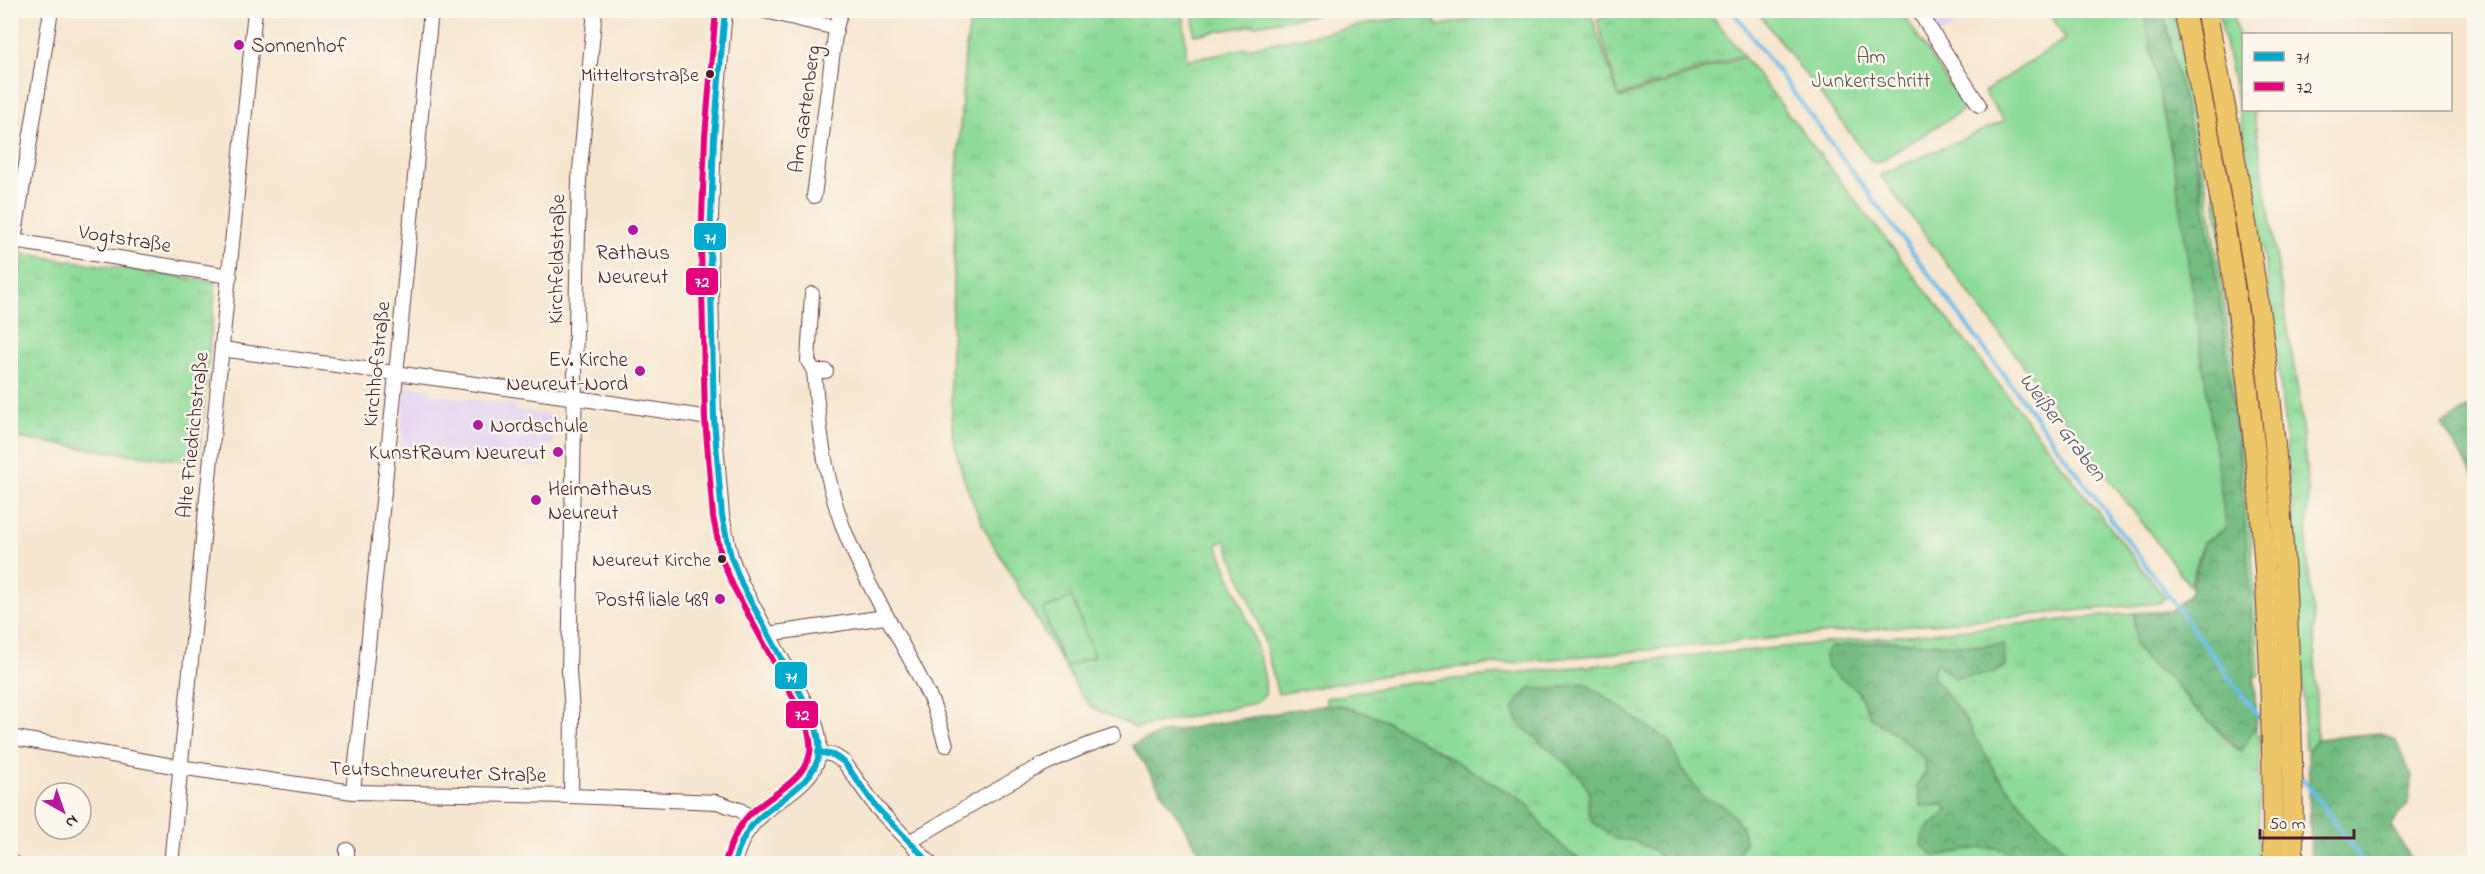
<svg xmlns="http://www.w3.org/2000/svg" width="2485" height="874" viewBox="0 0 2485 874" font-family="'Indie Flower',sans-serif">
  <defs>
    <pattern id="grass-tufts" width="24" height="20" patternUnits="userSpaceOnUse" patternTransform="scale(1.5)"><rect width="24" height="20" fill="#8edb99"/><path d="M3 7l-1-3M5 7V3M7 7l1-3M15 17l-1-3M17 17v-4M19 17l1-3" fill="none" stroke="#7cbc84"/></pattern>
    <pattern id="forest-crowns" width="20" height="18" patternUnits="userSpaceOnUse" patternTransform="scale(1.5)"><rect width="20" height="18" fill="#72bb81"/><path d="M2 6a3 3 0 1 1 6 0M12 15a3 3 0 1 1 6 0" fill="none" stroke="#60976a"/></pattern>
  </defs>
  <rect width="100%" height="100%" fill="#fbf7ec"/>
  <filter id="ink" filterUnits="userSpaceOnUse"><feTurbulence type="fractalNoise" baseFrequency=".0167" numOctaves="2"/><feDisplacementMap in="SourceGraphic" scale="12" xChannelSelector="R" yChannelSelector="G"/><feConvolveMatrix kernelMatrix="1 2 1 2 8 2 1 2 1" color-interpolation-filters="sRGB"/></filter>
  <filter id="wash" filterUnits="userSpaceOnUse"><feTurbulence type="fractalNoise" baseFrequency=".008" numOctaves="4" result="noise"/><feDisplacementMap in="SourceGraphic" scale="24" xChannelSelector="R" yChannelSelector="G"/><feGaussianBlur stdDeviation="1.35" result="paint"/><feColorMatrix in="noise" values="0 0 0 0 0 0 0 0 0 0 0 0 0 0 0 0 0 1.4 0 .05"/><feComposite in="paint" operator="in"/></filter>
  <g filter="url(#wash)">
    <rect width="100%" height="100%" fill="#f6e6cf"/>
    <g fill="#e3d3f2">
      <path d="M1924 11H1977L1940 35Z"/>
      <path d="M407 385 432 389 431 394 516 405V410L557 416 553 445H543V468L400 448 403 429 400 428Z"/>
    </g>
    <g fill="url(#grass-tufts)" stroke="#6c7d62" stroke-width="1.5">
      <path d="M972 11H1183L1187 60 1432 11 1437 26 1510 11H1590L1619 98 1744 57 2165 598 2159 603 1398 673 1278 694 1260 625 1225 540 1217 545C1229 576 1270 665 1265 695L1254 703 1136 728 1092 708 1079 692 1065 667 1094 656 1043 610 1062 663 984 528 964 480 954 441 950 382 956 191 965 53Z"/>
      <path d="M1193 11V10L1338 11 1194 35Z"/>
      <path d="M1622 11H1708L1743 55 1619 96 1597 20Z"/>
      <path d="M2163 11H2173L2174 15C2219 234 2250 452 2259 675L2255 677 2239 443 2199 169Z"/>
      <path d="M2192 11H2197C2221 131 2245 251 2259 373 2273 492 2278 611 2284 731L2279 724 2278 697Z"/>
      <path d="M2218 11H2233L2243 61 2244 110H2253L2300 405 2308 490 2307 557 2314 621 2317 739 2308 750 2305 749C2297 501 2274 253 2218 11Z"/>
      <path d="M23 254 216 282 198 462 98 450 11 437V329Z"/>
      <path d="M2134 613 2135 644 2145 660 2171 679 2192 705 2235 748 2241 751 2256 726 2257 735H2260L2258 863H1586L1571 854 1545 830 1527 803 1378 717 1326 706V698L1401 684Z"/>
    </g>
    <g fill="url(#forest-crowns)" stroke="#5e6d56" stroke-width="1.5">
      <path d="M2143 11H2163C2221 245 2249 485 2256 726 2249 733 2248 746 2241 751L2192 705 2171 679 2145 660 2135 644 2134 613 2171 611 2190 594 2204 543 2226 528 2176 177Z"/>
      <path d="M2474 403V476L2442 425Z"/>
      <path d="M1887 641 1980 646 2004 644 2005 667 1995 673 1955 678 1936 663 1932 676 1964 717 1997 775 2039 824 2080 863H2016C2007 834 1956 855 1935 856L1921 845 1924 831 1948 811 1943 805 1921 806 1917 785 1926 772 1923 757 1893 732 1872 719 1857 690 1827 668 1825 656 1830 647Z"/>
      <path d="M1585 683 1670 742 1681 768 1703 797 1725 806 1742 827 1745 842 1734 861 1711 864 1665 863 1655 851 1634 841 1616 839 1592 822 1588 809 1589 791 1577 773 1519 724 1513 708 1530 687C1551 692 1563 686 1585 683Z"/>
      <path d="M1340 705 1378 717 1411 735 1527 803 1545 830 1571 854 1586 863H1207L1132 745 1162 733 1316 706Z"/>
      <path d="M2381 733 2396 741 2412 777 2408 802 2391 826 2414 863H2311L2308 750 2317 739Z"/>
    </g>
    <g fill="#8edb99" stroke="#6c7d62" stroke-width="1.5">
      <path d="M1757 11H1901L1965 109 1879 162H1872Z"/>
      <path d="M2053 11H2143L2176 177 2226 528 2203 542 2190 586 1880 175 2004 121 1984 92 2065 39 2052 17 2055 15Z"/>
      <path d="M1072 597 1094 656 1065 667 1043 610Z"/>
    </g>
    <g fill="none" stroke-linecap="round" stroke-linejoin="round">
      <g stroke="#6ebde9" stroke-width="4">
        <path d="M1732 10 2264 724"/>
        <path d="M2300 775 2365 864"/>
      </g>
    </g>
  </g>
  <g filter="url(#ink)">
    <g fill="none" stroke-linecap="round" stroke-linejoin="round">
      <g stroke="#643d44" stroke-width="16">
        <g id="minor">
          <path d="M725 10 714 137 710 244 714 419 722 516 731 557 742 585 813 717C837 777 790 786 758 819 745 831 738 847 734 864"/>
          <path d="M761 10 836 28 841 10"/>
          <path d="M1918 10 1979 105"/>
          <path d="M814 196 836 28"/>
          <path d="M14 241 230 276"/>
          <path d="M10 265 51 10"/>
          <path d="M812 294 808 361 814 371"/>
          <path d="M222 349C386 373 551 392 714 419"/>
          <path d="M826 371H814C819 430 826 490 850 544 873 597 905 645 930 698 937 713 941 729 946 745"/>
          <path d="M768 634 885 617"/>
          <path d="M10 737 179 767 353 792 571 796 717 802 740 810 755 821"/>
          <path d="M818 752 833 755 844 762 877 808 931 864"/>
          <path d="M353 792 396 375 431 10"/>
          <path d="M571 796 572 713 569 671 579 180 595 10"/>
          <path d="M911 841C977 802 1041 758 1115 736"/>
          <path d="M10 862 16 864"/>
          <path d="M171 864 255 10"/>
          <path d="M347 864V850"/>
        </g>
      </g>
      <g stroke="#643d44" stroke-width="22">
        <g id="highway">
          <path d="M2184 10C2220 178 2247 347 2261 518 2271 633 2273 748 2273 864"/>
          <path d="M2206 10C2232 138 2256 266 2270 396 2287 552 2293 707 2293 864"/>
        </g>
      </g>
      <use href="#minor" stroke="#fff" stroke-width="14"/>
      <use href="#highway" stroke="#ecc669" stroke-width="20"/>
      <g stroke="#fbf7ec" stroke-width="10">
        <g id="bus-1">
          <path d="M725 10 714 137 710 244 714 419 722 516 731 557 742 585 813 717C816 729 821 741 819 753 815 785 774 801 754 823 744 834 738 848 734 864"/>
          <path d="M818 752 833 755 844 762 877 808 931 864"/>
        </g>
      </g>
      <g stroke="#fbf7ec" stroke-width="10">
        <path id="bus-2" d="M716 10 705 136 701 244 705 419 713 517 722 560 734 588 805 720C808 731 812 742 810 753 805 781 766 797 748 816 736 829 730 845 725 862"/>
      </g>
      <use href="#bus-1" stroke="#00a9ce" stroke-width="6"/>
      <use href="#bus-2" stroke="#e5007d" stroke-width="6"/>
    </g>
  </g>
  <g fill="#b5179e" stroke="#fbf7ec" stroke-width="2">
    <circle cx="239" cy="45" r="6"/>
    <circle cx="633" cy="230" r="6"/>
    <circle cx="640" cy="371" r="6"/>
    <circle cx="478" cy="425" r="6"/>
    <circle cx="558" cy="452" r="6"/>
    <circle cx="536" cy="500" r="6"/>
    <circle cx="720" cy="599" r="6"/>
  </g>
  <g fill="#4a1f2b" stroke="#fbf7ec" stroke-width="2">
    <circle cx="710" cy="74" r="5"/>
    <circle cx="722" cy="559" r="5"/>
  </g>
  <g text-anchor="middle" stroke-width="5" stroke-linejoin="round" paint-order="stroke">
    <g font-size="20" fill="#4a1f2b" stroke="#fbf7ec" text-anchor="end">
      <text x="699" y="81">Mitteltorstraße</text>
      <text x="711" y="566">Neureut Kirche</text>
    </g>
    <g font-size="21" fill="#4a1f2b" stroke="#fbf7ec" text-anchor="start">
      <text x="251" y="52">Sonnenhof</text>
      <text x="633" y="259" text-anchor="middle">Rathaus<tspan x="633" dy="24">Neureut</tspan></text>
      <text x="628" y="366" text-anchor="end">Ev. Kirche<tspan x="628" dy="24">Neureut-Nord</tspan></text>
      <text x="490" y="432">Nordschule</text>
      <text x="546" y="459" text-anchor="end">KunstRaum Neureut</text>
      <text x="548" y="495">Heimathaus<tspan x="548" dy="24">Neureut</tspan></text>
      <text x="708" y="606" text-anchor="end">Postfiliale 489</text>
    </g>
    <g font-size="21" fill="#5e574c" stroke="#fbf7ec">
      <text x="1871" y="63">Am<tspan x="1871" dy="24">Junkertschritt</tspan></text>
    </g>
    <g font-size="21" fill="#4a1f2b" stroke="#fbf7ec">
      <text transform="translate(804 109) rotate(-82)" y="7">Am Gartenberg</text>
      <text transform="translate(125 238) rotate(9)" y="7">Vogtstraße</text>
      <text transform="translate(556 259) rotate(-89)" y="7">Kirchfeldstraße</text>
      <text transform="translate(376 364) rotate(-84)" y="7">Kirchhofstraße</text>
      <text transform="translate(192 435) rotate(-84)" y="7">Alte Friedrichstraße</text>
      <text transform="translate(438 771) rotate(2)" y="7">Teutschneureuter Straße</text>
    </g>
    <g font-size="22" font-style="italic" fill="#57566e" stroke="#fbf7ec">
      <text transform="translate(2064 426) rotate(53)" y="8">Weißer Graben</text>
    </g>
  </g>
  <g stroke="#fbf7ec" stroke-width="2">
    <rect x="693" y="222" width="34" height="29" rx="6" fill="#00a9ce"/>
    <rect x="685" y="267" width="34" height="29" rx="6" fill="#e5007d"/>
    <rect x="774" y="661" width="34" height="29" rx="6" fill="#00a9ce"/>
    <rect x="785" y="700" width="34" height="29" rx="6" fill="#e5007d"/>
  </g>
  <g font-size="16" text-anchor="middle" font-weight="bold" fill="#fff">
    <text x="710" y="243">71</text>
    <text x="702" y="287">72</text>
    <text x="791" y="682">71</text>
    <text x="802" y="720">72</text>
  </g>
  <rect width="2485" height="874" fill="none" stroke="#fbf7ec" stroke-width="36"/>
  <rect x="2242" y="33" width="210" height="78" fill="#fbf7ec" stroke="#b4a19f" stroke-width="1.5"/>
  <rect x="2254" y="52" width="30" height="9" fill="#00a9ce" stroke="#b4a19f" stroke-width="1.5"/>
  <text x="2296" y="63" font-size="18" fill="#4a1f2b">71</text>
  <rect x="2254" y="82" width="30" height="9" fill="#e5007d" stroke="#b4a19f" stroke-width="1.5"/>
  <text x="2296" y="93" font-size="18" fill="#4a1f2b">72</text>
  <g transform="translate(63 811) rotate(140)"><circle r="28" fill="#fbf7ec" stroke="#b4a19f" stroke-width="1.5"/>
  <path d="M0-4.5L10 22L0 15L-10 22Z" fill="#b5179e"/>
  <text y="-9" font-size="16" font-weight="bold" text-anchor="middle" fill="#4a1f2b">N</text>
  </g>
  <path d="M2260 829v9h94v-9" fill="none" stroke="#4a1f2b" stroke-width="3"/>
  <text x="2269" y="829" font-size="18" fill="#4a1f2b" stroke="#fbf7ec" stroke-width="4.5" paint-order="stroke">50 m</text>
</svg>
